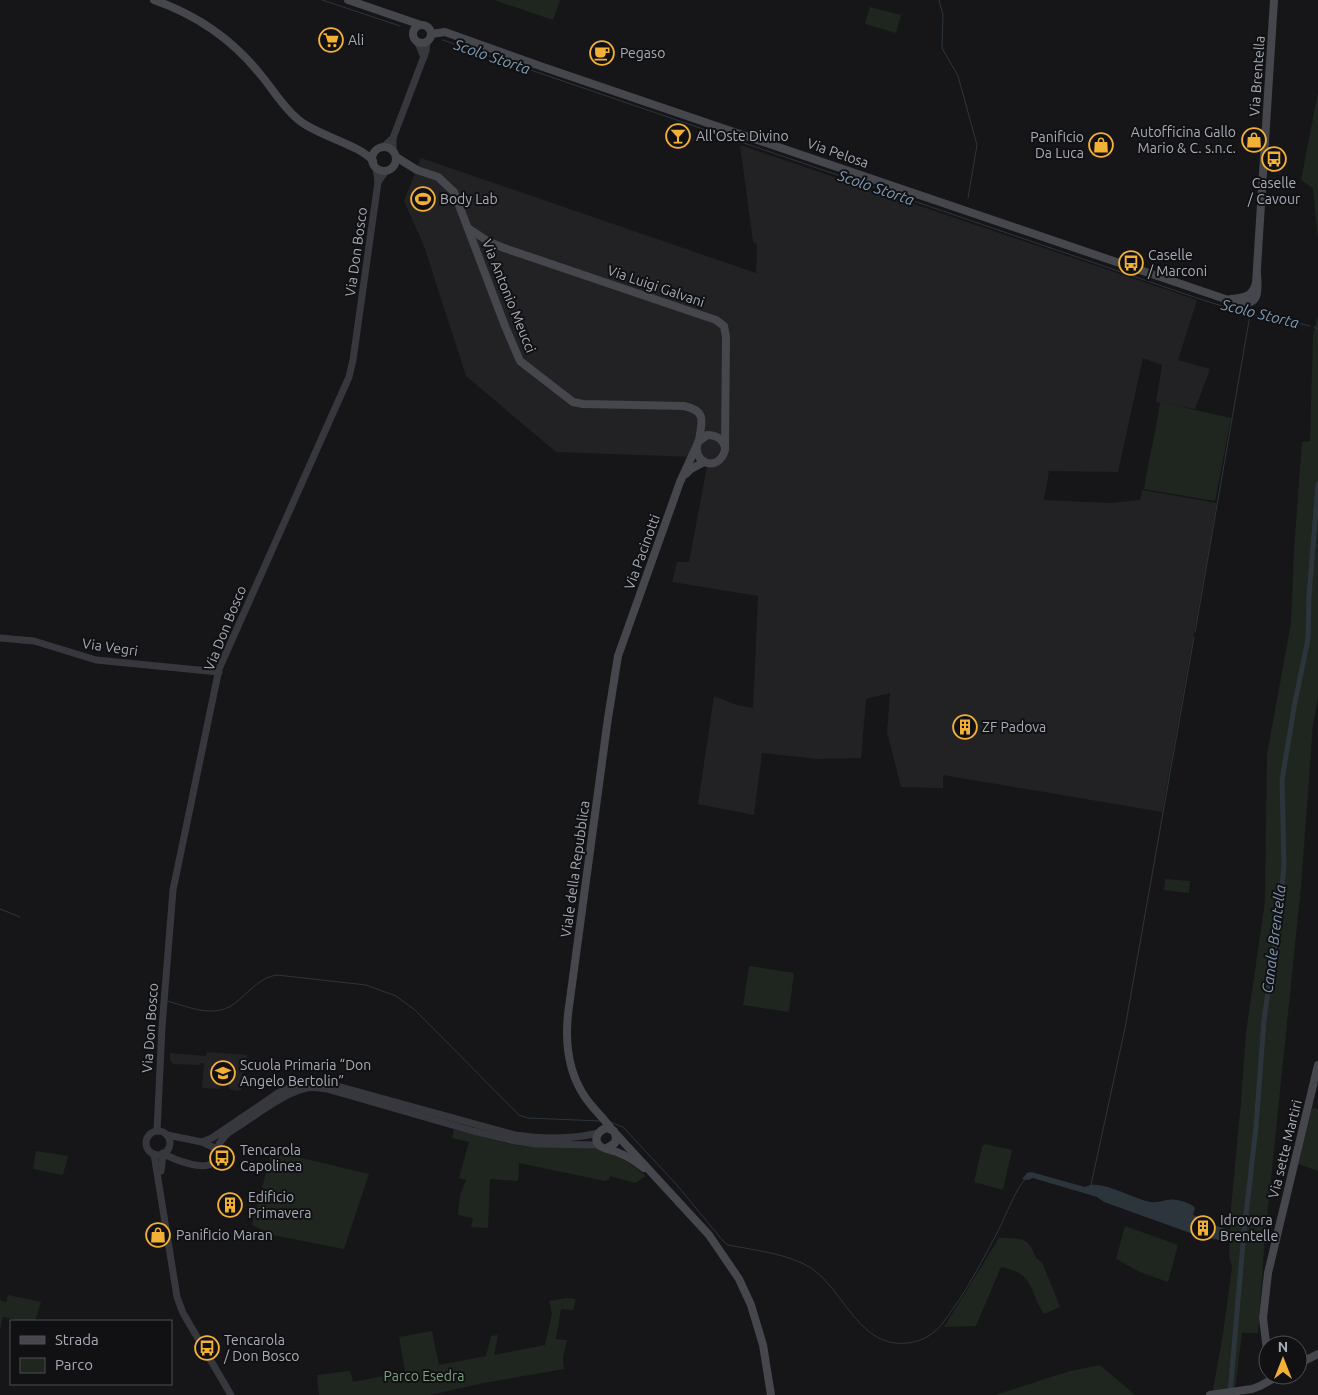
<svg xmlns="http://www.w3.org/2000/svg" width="1318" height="1395" viewBox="0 0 1318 1395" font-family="Ubuntu,sans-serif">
  <rect width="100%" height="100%" fill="#161618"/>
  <g fill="#222225">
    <path d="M740 145 1197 300 1178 360 1210 369 1195 409 1156 402 1162 365 1143 358 1118 472 1049 471 1044 500 1110 503 1140 500 1142 490 1217 503 1162 812 943 775V788L901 787 887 732 890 693 866 699 861 758 818 759 762 753 754 815 698 804 714 696 737 705 753 708 758 596 672 582 677 562H689L707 466 701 464 695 457 556 452 466 376 424 246 404 201 421 158 756 273 757 244 753 242Z"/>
    <path d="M207 1052 247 1055 246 1067H243L241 1090 237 1091 229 1089V1080H222L220 1089 202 1088 204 1063H200V1065L172 1064V1061H170V1053L206 1056Z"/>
  </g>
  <g fill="#1e261f">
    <path d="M494 0H560L553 20Z"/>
    <path d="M870 7 901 15 896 33 865 24Z"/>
    <path d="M1318 92V241L1313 188 1301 180Z"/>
    <path d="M1318 315V698L1313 724 1301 887 1265 1237 1258 1333H1242L1235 1390 1240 1395H1212L1223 1334 1232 1266 1229 1256 1231 1208 1241 1102 1246 1033 1265 901 1267 754 1291 623 1294 550 1302 442 1310 441 1313 334Z"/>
    <path d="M1160 402 1231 418 1215 501 1144 489C1148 460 1156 432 1160 402Z"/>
    <path d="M1165 879 1190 881 1189 893 1164 890Z"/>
    <path d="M749 966 794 973 789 1012 743 1005Z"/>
    <path d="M1312 1108 1318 1109V1171L1298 1164Z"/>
    <path d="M454 1129C476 1135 499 1143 522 1146 545 1149 570 1145 592 1148 612 1150 631 1163 646 1176L635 1183 610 1176 609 1180 605 1181 519 1163 518 1181 490 1179 488 1228 471 1227 473 1218 458 1215 460 1196 466 1180 459 1178 469 1142 452 1138Z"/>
    <path d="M985 1144 1012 1150 1003 1190 974 1182 982 1147Z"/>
    <path d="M36 1151 68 1156 63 1175 33 1169Z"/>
    <path d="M272 1151 369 1174 344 1249 272 1235 252 1225Z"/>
    <path d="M1125 1226 1178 1245 1168 1282 1140 1272 1116 1259Z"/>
    <path d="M999 1238C1007 1238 1022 1237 1028 1243 1034 1249 1033 1258 1042 1262L1060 1307 1044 1314C1028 1290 1036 1274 1001 1267L976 1326 944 1327Z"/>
    <path d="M8 1295 41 1302 35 1321H20L3 1317 0 1330V1300L6 1302Z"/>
    <path d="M566 1298 576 1299 573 1310 561 1309 556 1339 567 1340 563 1358 564 1369 484 1383 430 1395H319L317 1375 350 1371 353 1382 405 1372 399 1337 432 1331 439 1365 486 1356 491 1336 498 1335 494 1355 545 1345 552 1314 549 1301Z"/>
    <path d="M1100 1365 1135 1395H995L1070 1371Z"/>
  </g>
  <path fill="#2c353c" d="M1031 1172 1085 1187C1101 1178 1134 1200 1151 1202 1156 1203 1162 1201 1166 1200 1175 1198 1190 1202 1195 1208L1193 1215 1198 1217V1220L1229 1230 1227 1242 1193 1234 1104 1202 1097 1197 1033 1178 1028 1180 1022 1179 1027 1173Z"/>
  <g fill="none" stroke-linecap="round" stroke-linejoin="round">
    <g stroke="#2c353c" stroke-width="1">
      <path d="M322 0 400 26"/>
      <path d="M939 0 943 15 942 48 958 76 977 145 968 198"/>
      <path d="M443 40 1197 298 1250 315 1278 318 1310 326"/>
      <path d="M1314 327 1318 329"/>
      <path d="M1195 632 1250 315"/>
      <path d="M0 909 20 917"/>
      <path d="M167 1001C186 1006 210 1017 229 1007 237 1003 243 996 250 990 259 982 265 977 277 975L366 985 396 996 415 1010 519 1115 528 1118 601 1121"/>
      <path d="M610 1122 623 1127 676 1184 724 1242 728 1245C754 1250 789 1254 811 1268 845 1291 859 1349 908 1343 924 1341 936 1333 945 1320 966 1292 983 1260 999 1229 1006 1215 1015 1191 1025 1179"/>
      <path d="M1091 1185 1125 1028 1194 637"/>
      <path d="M1228 1233 1244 1232"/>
    </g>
    <path stroke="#2c353c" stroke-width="5" d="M1230 1393 1244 1232 1256 1127 1264 1020 1279 916 1284 866 1282 780 1295 702 1308 639 1309 596 1318 484"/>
    <g stroke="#37383d" stroke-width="7">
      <path d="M418 43 424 57"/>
      <path d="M383 147 393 138"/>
      <path d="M393 150V138L426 51 427 42"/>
      <path d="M378 182 386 171"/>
      <path d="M0 638 34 641 96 660 219 672"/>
      <path d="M157 1131 162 1027 173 890 219 669 349 377 353 360 378 182 376 168"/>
      <circle cx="158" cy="1143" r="12"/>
      <path d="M167 1135 202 1142 217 1149"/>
      <path d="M202 1142 212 1138 278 1093 302 1082 318 1081 515 1135C543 1139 570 1140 598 1133"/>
      <path d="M154 1154 177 1297 183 1313 231 1395"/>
      <path d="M161 1171 163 1153C172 1159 207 1173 214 1161 216 1158 216 1153 217 1149 219 1142 223 1138 228 1133 250 1120 279 1096 303 1089 311 1086 319 1088 327 1089L473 1131 515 1141 536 1144 599 1145"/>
    </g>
    <g stroke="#45474d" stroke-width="8">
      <path d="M154 0C197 15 232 39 260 74 273 89 283 108 300 121 319 136 360 145 373 161"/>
      <path d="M348 0 421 25"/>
      <circle cx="422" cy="34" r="9"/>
      <path d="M431 34 445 32 543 67 1237 303C1261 306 1258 291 1257 273"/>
      <circle cx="384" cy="159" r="12"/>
      <path d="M396 157 417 170 438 177 454 192 505 326 520 361 573 402 583 404 684 406C707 411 702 421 699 440"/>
      <path d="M468 228 489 242 504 248 716 320 724 326 726 337 725 450C719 473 691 464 698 442L707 435C716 435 722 438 725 447"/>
      <path d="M1231 299C1244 298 1252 297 1256 283L1274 0"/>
      <path d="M686 474 691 469 704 462"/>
      <path d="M612 1130C604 1118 593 1109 585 1097 568 1072 565 1043 568 1014L608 718 618 656 680 482 697 445"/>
      <path d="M616 1134 709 1235 739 1279 751 1305 763 1345 771 1395"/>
      <path d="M607 1148 615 1143 616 1137 614 1131 607 1128C599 1130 592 1139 600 1146 605 1150 614 1150 619 1153 628 1156 636 1162 644 1168"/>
      <path d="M1268 1358 1263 1318 1268 1273 1318 1065"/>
      <path d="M1298 1364 1318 1354"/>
      <path d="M1210 1395 1252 1389 1260 1386 1280 1375"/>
    </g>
  </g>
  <defs>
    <g id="supermarket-ring" transform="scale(1.25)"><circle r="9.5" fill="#111113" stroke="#f2b134" stroke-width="1.5"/><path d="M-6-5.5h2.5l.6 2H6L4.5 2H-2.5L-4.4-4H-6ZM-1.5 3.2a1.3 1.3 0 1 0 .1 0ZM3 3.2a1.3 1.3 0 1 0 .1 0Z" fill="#f2b134"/></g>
    <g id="cafe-ring" transform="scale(1.25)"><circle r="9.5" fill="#111113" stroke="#f2b134" stroke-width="1.5"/><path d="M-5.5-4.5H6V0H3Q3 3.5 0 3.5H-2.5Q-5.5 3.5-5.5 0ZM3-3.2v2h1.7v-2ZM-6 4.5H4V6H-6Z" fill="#f2b134"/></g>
    <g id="bar-ring" transform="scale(1.25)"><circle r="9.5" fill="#111113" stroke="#f2b134" stroke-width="1.5"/><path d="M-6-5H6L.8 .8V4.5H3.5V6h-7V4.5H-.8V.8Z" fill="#f2b134"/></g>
    <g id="shop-ring" transform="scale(1.25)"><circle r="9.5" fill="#111113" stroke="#f2b134" stroke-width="1.5"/><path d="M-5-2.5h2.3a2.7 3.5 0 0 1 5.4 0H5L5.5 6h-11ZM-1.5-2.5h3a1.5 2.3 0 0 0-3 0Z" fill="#f2b134"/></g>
    <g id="bus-ring" transform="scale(1.25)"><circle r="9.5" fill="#111113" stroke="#f2b134" stroke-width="1.5"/><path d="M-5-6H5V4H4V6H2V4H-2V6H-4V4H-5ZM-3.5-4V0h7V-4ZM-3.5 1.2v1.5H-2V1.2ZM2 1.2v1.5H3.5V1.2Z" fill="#f2b134"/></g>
    <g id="stadium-ring" transform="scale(1.25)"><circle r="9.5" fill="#111113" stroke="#f2b134" stroke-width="1.5"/><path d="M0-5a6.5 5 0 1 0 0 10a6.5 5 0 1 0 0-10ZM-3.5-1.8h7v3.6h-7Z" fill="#f2b134"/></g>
    <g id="building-ring" transform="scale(1.25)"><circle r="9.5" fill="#111113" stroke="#f2b134" stroke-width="1.5"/><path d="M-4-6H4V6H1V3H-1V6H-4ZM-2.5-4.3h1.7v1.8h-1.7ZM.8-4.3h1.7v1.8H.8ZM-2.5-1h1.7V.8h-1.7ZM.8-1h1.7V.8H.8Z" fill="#f2b134"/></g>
    <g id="school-ring" transform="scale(1.25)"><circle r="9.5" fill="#111113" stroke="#f2b134" stroke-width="1.5"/><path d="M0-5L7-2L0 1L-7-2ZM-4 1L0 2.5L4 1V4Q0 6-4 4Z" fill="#f2b134"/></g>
  </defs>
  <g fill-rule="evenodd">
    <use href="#supermarket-ring" x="331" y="40"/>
    <use href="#cafe-ring" x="602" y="53"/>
    <use href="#bar-ring" x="678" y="136"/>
    <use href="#shop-ring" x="1254" y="140"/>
    <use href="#shop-ring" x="1101" y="145"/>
    <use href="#bus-ring" x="1274" y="159"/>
    <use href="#stadium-ring" x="423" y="199"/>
    <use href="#bus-ring" x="1131" y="263"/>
    <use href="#building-ring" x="965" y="727"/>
    <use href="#school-ring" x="223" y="1073"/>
    <use href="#bus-ring" x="222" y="1158"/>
    <use href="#building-ring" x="230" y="1205"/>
    <use href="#building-ring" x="1203" y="1228"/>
    <use href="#shop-ring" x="158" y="1235"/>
    <use href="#bus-ring" x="207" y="1348"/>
  </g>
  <g text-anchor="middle" stroke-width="4" stroke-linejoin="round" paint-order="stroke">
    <g font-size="14" fill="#a8adb8" stroke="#111113" text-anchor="start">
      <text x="348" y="45">Ali</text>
      <text x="620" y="58">Pegaso</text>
      <text x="1236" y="137" text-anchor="end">Autofficina Gallo<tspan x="1236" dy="16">Mario &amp; C. s.n.c.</tspan></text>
      <text x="696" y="141">All'Oste Divino</text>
      <text x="1084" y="142" text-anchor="end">Panificio<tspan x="1084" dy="16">Da Luca</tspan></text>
      <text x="1274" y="188" text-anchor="middle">Caselle<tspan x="1274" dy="16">/ Cavour</tspan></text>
      <text x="440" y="204">Body Lab</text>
      <text x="1148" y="260">Caselle<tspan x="1148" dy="16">/ Marconi</tspan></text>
      <text x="982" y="732">ZF Padova</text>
      <text x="240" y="1070">Scuola Primaria “Don<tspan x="240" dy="16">Angelo Bertolin”</tspan></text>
      <text x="240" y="1155">Tencarola<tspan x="240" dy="16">Capolinea</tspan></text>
      <text x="248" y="1202">Edificio<tspan x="248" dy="16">Primavera</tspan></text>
      <text x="1220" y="1225">Idrovora<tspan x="1220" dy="16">Brentelle</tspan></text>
      <text x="176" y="1240">Panificio Maran</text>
      <text x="224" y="1345">Tencarola<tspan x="224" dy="16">/ Don Bosco</tspan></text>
    </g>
    <g font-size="14" fill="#a8adb8" stroke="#111113">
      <text transform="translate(1257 76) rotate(-86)" y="5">Via Brentella</text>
      <text transform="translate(838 153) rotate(19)" y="5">Via Pelosa</text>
      <text transform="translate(356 252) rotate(-82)" y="5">Via Don Bosco</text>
      <text transform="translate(656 286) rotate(19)" y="5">Via Luigi Galvani</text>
      <text transform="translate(509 296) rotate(68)" y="5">Via Antonio Meucci</text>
      <text transform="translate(642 552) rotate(-70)" y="5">Via Pacinotti</text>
      <text transform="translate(225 628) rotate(-68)" y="5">Via Don Bosco</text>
      <text transform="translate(110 647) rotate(8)" y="5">Via Vegri</text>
      <text transform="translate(575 869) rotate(-82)" y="5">Viale della Repubblica</text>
      <text transform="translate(150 1028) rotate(-86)" y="5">Via Don Bosco</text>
      <text transform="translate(1285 1149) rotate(-76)" y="5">Via sette Martiri</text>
    </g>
    <g font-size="14" fill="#7fa381" stroke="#111113">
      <text x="424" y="1381">Parco Esedra</text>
    </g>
    <g font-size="15" font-style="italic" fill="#7f9bb3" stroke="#111113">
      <text transform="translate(492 57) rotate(19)" y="5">Scolo Storta</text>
      <text transform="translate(876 188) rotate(19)" y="5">Scolo Storta</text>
      <text transform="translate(1260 314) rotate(14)" y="5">Scolo Storta</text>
      <text transform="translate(1274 939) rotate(-83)" y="5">Canale Brentella</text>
    </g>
  </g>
  <rect x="10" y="1320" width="162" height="65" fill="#111113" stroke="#4d4f55"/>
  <rect x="20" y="1336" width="25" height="8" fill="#45474d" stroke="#4d4f55"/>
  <text x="55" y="1345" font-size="15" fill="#a8adb8">Strada</text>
  <rect x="20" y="1358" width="25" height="15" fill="#1e261f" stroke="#4d4f55"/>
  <text x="55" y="1370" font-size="15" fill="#a8adb8">Parco</text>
  <g transform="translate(1283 1360)"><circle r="24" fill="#111113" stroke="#4d4f55"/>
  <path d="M0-4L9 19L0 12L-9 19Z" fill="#f2b134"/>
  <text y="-8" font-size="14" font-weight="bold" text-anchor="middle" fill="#a8adb8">N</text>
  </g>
</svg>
